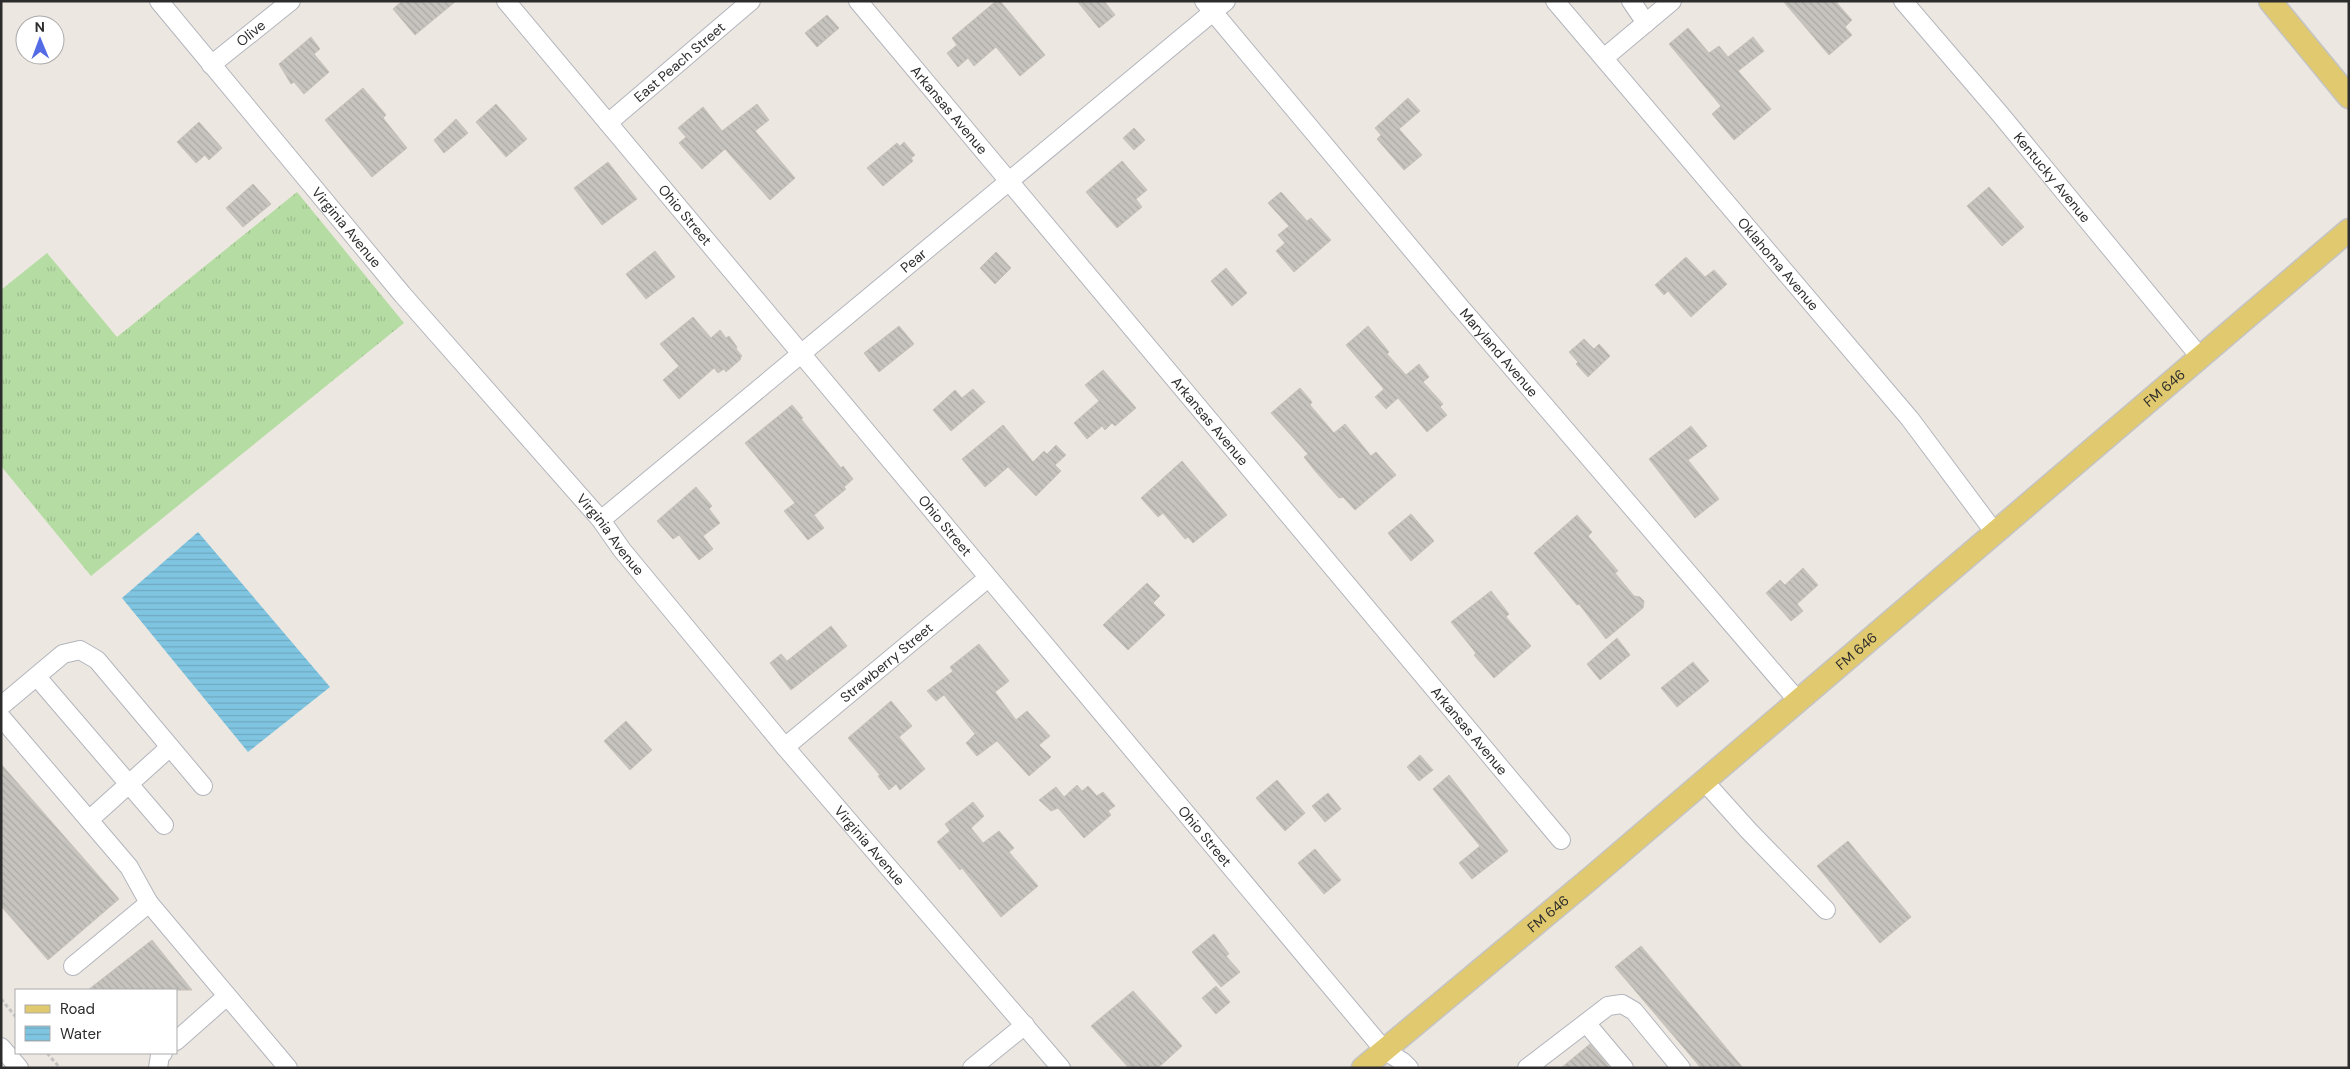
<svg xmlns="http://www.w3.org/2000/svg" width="2350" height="1069" viewBox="0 0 2350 1069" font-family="'DM Sans',sans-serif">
  <defs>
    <pattern id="grass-tufts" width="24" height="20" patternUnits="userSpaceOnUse" patternTransform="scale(1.25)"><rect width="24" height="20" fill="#b5dca3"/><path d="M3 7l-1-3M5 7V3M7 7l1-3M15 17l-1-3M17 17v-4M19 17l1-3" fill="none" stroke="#9cbd8c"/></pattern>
    <pattern id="water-rules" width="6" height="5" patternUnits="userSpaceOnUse" patternTransform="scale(1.25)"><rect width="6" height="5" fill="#7fc5e1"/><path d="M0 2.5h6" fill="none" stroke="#6ea9c1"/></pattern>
    <pattern id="building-back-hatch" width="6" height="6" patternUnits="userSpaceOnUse" patternTransform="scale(1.25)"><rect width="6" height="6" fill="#c7c4bf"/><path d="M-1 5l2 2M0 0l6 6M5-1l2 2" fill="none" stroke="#aba9a4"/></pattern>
  </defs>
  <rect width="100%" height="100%" fill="#ece7e0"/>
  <path fill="url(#grass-tufts)" d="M297 192 404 323 91 576 1 466V290L47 253 117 337Z"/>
  <path fill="url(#water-rules)" d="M198 532 330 687 248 752 122 598Z"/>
  <g fill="url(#building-back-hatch)" stroke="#c7c2b9">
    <path d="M402 1H456L415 35 393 9Z"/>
    <path d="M996 1H1000L1045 55 1020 76 996 47 974 66 968 58 958 67 947 53 957 45 952 38Z"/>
    <path d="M1077 1H1104L1115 15 1099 28Z"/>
    <path d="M1783 1H1835L1852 20 1845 27 1852 35 1829 55Z"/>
    <path d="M827 15 839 28 817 47 805 33Z"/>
    <path d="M1688 28 1709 53 1719 46 1728 57 1753 37 1764 51 1738 71 1771 109 1734 140 1712 114 1721 106 1669 44Z"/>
    <path d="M311 37 320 49 314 54 329 72 304 94 294 82 291 84 279 64Z"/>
    <path d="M363 88 386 115 383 118 407 148 372 177 325 120Z"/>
    <path d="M1408 98 1420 111 1399 129 1422 155 1404 170 1377 139 1381 135 1375 128Z"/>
    <path d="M496 104 527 139 506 157 476 122Z"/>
    <path d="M757 104 769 120 755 131 795 178 770 200 725 149 702 169 679 143 686 137 678 128 703 107 722 131Z"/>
    <path d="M456 119 468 133 444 153 434 140Z"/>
    <path d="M199 122 222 148 209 160 205 155 196 163 177 142Z"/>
    <path d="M1134 128 1145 140 1134 150 1123 138Z"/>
    <path d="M904 142 915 155 911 158 913 161 883 186 867 168 897 143 900 146Z"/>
    <path d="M1122 161 1147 190 1136 199 1142 207 1117 228 1086 192Z"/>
    <path d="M608 162 637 199 602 225 574 188Z"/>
    <path d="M253 184 271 204 243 227 226 208Z"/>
    <path d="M1989 187 2024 227 2002 246 1967 206Z"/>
    <path d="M1281 192 1307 221 1311 218 1331 240 1294 272 1276 251 1285 243 1278 235 1289 226 1268 203Z"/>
    <path d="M655 251 675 277 646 299 626 274Z"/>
    <path d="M996 252 1011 268 995 284 980 268Z"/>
    <path d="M1686 257 1705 277 1714 270 1727 284 1691 317 1668 291 1664 295 1655 285Z"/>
    <path d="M1226 268 1247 293 1232 306 1211 281Z"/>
    <path d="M693 317 711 338 720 330 726 338 729 336 737 347 736 349 742 356 740 358 741 359 726 372 724 369 718 373 714 368 679 399 663 380 679 366 660 344Z"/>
    <path d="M899 326 914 344 879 372 864 353Z"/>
    <path d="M1368 326 1389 352 1387 354 1406 375 1419 364 1429 377 1423 382 1443 404 1440 407 1447 415 1427 432 1398 398 1386 409 1375 397 1384 389 1346 345Z"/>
    <path d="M1584 339 1594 349 1599 344 1610 356 1588 377 1576 364 1578 362 1569 352Z"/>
    <path d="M1103 370 1136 408 1115 426 1112 423 1105 430 1102 426 1087 439 1074 423 1099 401 1085 385Z"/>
    <path d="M1300 388 1312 402 1310 405 1334 433 1345 424 1371 456 1376 452 1396 475 1355 510 1343 497 1339 498 1316 472 1304 457 1308 454 1271 413Z"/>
    <path d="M973 389 985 402 951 431 933 410 955 390 962 398Z"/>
    <path d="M792 405 803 418 801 419 841 468 843 466 853 479 844 487 846 489 814 515 824 528 808 540 784 511 795 503 745 443Z"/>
    <path d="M1003 425 1033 462 1044 451 1047 454 1056 445 1066 455 1055 465 1061 471 1036 496 1008 467 985 487 962 459Z"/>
    <path d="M1691 426 1707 446 1688 460 1719 499 1695 518 1649 459Z"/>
    <path d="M1182 461 1227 515 1193 543 1188 537 1185 539 1163 513 1158 517 1141 498Z"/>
    <path d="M696 487 712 506 709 509 720 523 703 536 713 549 699 560 679 535 673 539 657 521Z"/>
    <path d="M1411 514 1434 541 1411 561 1388 533Z"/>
    <path d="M1577 515 1592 532 1588 536 1618 571 1615 573 1634 596 1640 597 1644 601 1643 608 1606 639 1579 604 1577 605 1534 553Z"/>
    <path d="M1803 568 1818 585 1797 604 1803 611 1791 621 1766 593 1780 580 1785 585Z"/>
    <path d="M1147 583 1160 596 1153 603 1165 615 1128 650 1103 625Z"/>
    <path d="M1491 591 1509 614 1506 617 1531 646 1494 678 1474 655 1476 653 1451 622Z"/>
    <path d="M831 626 847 646 791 690 770 663 781 654 787 661Z"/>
    <path d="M1617 638 1630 655 1600 680 1587 664Z"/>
    <path d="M979 644 1009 681 995 692 1016 720 1027 711 1050 736 1039 745 1051 757 1029 776 997 741 977 756 966 743 975 734 944 695 936 701 927 691 953 671 950 667Z"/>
    <path d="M1693 662 1709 681 1677 707 1661 688Z"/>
    <path d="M891 701 912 726 899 737 925 769 900 790 896 784 889 790 878 776 880 775 848 738Z"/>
    <path d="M626 721 652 750 630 770 604 741Z"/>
    <path d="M1420 755 1433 770 1419 781 1407 767Z"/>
    <path d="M1 764 119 899 48 960 1 906Z"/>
    <path d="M1449 775 1508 851 1472 879 1459 863 1480 846 1433 789Z"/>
    <path d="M1277 780 1305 813 1285 831 1256 798Z"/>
    <path d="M1077 785 1082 791 1088 786 1097 796 1103 792 1115 806 1108 811 1111 815 1084 838 1058 808 1051 811 1039 800 1056 787 1064 797Z"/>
    <path d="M1328 793 1341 809 1325 822 1312 806Z"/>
    <path d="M973 802 984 816 971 828 983 843 999 831 1014 848 1009 852 1038 886 1001 917 962 868 960 870 937 842 950 831 945 824Z"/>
    <path d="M1848 841 1911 917 1880 943 1817 866Z"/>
    <path d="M1315 849 1341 880 1324 894 1298 863Z"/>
    <path d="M1214 934 1229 954 1226 956 1240 972 1221 987 1192 952Z"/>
    <path d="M152 940 192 990H88Z"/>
    <path d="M1641 946 1743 1068H1701L1615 967Z"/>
    <path d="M1216 986 1230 1002 1216 1014 1202 998Z"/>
    <path d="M1133 991 1182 1046 1158 1068H1129L1091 1026Z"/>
    <path d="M1590 1044 1610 1068H1561Z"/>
  </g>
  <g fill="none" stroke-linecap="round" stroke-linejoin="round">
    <g stroke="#b3b5be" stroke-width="20">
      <g id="minor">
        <path id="s1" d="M159 1 402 294 601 520 622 550 785 747 1061 1068"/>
        <path id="s2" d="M506 1 1384 1050 1403 1062 1409 1068"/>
        <path id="s3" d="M858 1 1561 840"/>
        <path id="s4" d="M1204 1 1460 307 1798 701"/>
        <path id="s5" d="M1555 1 1910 419 1995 533"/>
        <path d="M1631 1 1646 23"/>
        <path id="s6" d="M1903 1 2000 114 2200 357"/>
        <path d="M1604 58 1672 1"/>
        <path id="s7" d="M211 65 291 1"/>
        <path id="s8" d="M608 123 751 1"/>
        <path id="s9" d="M601 520 1226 1"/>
        <path d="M37 677 164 825"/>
        <path d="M1 706 63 654 80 650 97 660 203 786"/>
        <path d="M1 717 129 867 149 903 288 1068"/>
        <path id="s10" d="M785 747 988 578"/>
        <path d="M1704 781 1749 831 1826 910"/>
        <path d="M89 820 170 747"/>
        <path d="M73 966 149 903"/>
        <path d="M1586 1023 1624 1068"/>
        <path d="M176 1041 227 996"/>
        <path d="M1 1047 19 1068"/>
        <path d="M158 1068 160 1055 163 1053"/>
        <path d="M972 1068 1025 1025"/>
        <path d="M1527 1068 1608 1006 1622 1004 1634 1011 1681 1068"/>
      </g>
    </g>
    <g stroke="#c4c4c4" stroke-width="25">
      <g id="major">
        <path d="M2270 1 2349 97"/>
        <path id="s11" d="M1363 1068 1592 877 2349 230"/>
      </g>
    </g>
    <g stroke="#c4c4c4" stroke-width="3" stroke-dasharray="4 2.5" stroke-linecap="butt">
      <path d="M1 999 16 1017"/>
      <path d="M47 1053 60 1068"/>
    </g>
    <use href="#minor" stroke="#fff" stroke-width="18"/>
    <use href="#major" stroke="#e1c96f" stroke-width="22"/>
  </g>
  <g text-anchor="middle" stroke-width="5" stroke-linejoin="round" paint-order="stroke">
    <g font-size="14" fill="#2c2c2c" stroke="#fff">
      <text dy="5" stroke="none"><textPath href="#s7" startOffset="51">Olive</textPath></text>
      <text dy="5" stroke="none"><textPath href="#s8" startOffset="94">East Peach Street</textPath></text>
      <text dy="5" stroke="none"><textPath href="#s3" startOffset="142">Arkansas Avenue</textPath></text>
      <text dy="5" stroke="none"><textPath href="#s6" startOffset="231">Kentucky Avenue</textPath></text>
      <text dy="5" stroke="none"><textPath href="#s2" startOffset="279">Ohio Street</textPath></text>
      <text dy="5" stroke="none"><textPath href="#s1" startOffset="294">Virginia Avenue</textPath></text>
      <text dy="5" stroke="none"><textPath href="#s9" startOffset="406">Pear</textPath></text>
      <text dy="5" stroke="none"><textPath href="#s5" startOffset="345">Oklahoma Avenue</textPath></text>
      <text dy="5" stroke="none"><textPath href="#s4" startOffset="459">Maryland Avenue</textPath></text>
      <text dy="5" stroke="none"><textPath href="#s11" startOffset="1051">FM 646</textPath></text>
      <text dy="5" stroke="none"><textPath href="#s3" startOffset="548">Arkansas Avenue</textPath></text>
      <text dy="5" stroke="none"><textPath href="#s2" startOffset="684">Ohio Street</textPath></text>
      <text dy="5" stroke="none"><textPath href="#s1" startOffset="699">Virginia Avenue</textPath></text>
      <text dy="5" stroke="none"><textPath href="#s11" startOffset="646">FM 646</textPath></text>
      <text dy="5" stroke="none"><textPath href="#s10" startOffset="132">Strawberry Street</textPath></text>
      <text dy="5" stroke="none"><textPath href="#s3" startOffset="952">Arkansas Avenue</textPath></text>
      <text dy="5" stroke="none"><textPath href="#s2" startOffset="1089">Ohio Street</textPath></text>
      <text dy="5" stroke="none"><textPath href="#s1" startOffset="1104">Virginia Avenue</textPath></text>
      <text dy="5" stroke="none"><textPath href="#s11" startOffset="241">FM 646</textPath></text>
    </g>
  </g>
  <rect width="2350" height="1069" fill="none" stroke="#2c2c2c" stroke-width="5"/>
  <rect x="15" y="989" width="162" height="65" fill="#ffffff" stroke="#ababab"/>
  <rect x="25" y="1005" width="25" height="8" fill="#e1c96f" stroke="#ababab"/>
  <text x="60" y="1014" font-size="15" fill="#2c2c2c">Road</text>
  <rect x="25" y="1026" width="25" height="15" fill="url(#water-rules)" stroke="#ababab"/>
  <text x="60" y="1039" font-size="15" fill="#2c2c2c">Water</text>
  <g transform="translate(40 40) rotate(359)"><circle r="24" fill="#ffffff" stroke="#ababab"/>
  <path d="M0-4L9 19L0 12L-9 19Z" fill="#536be5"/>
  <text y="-8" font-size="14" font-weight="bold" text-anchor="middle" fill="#2c2c2c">N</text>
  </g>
</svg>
